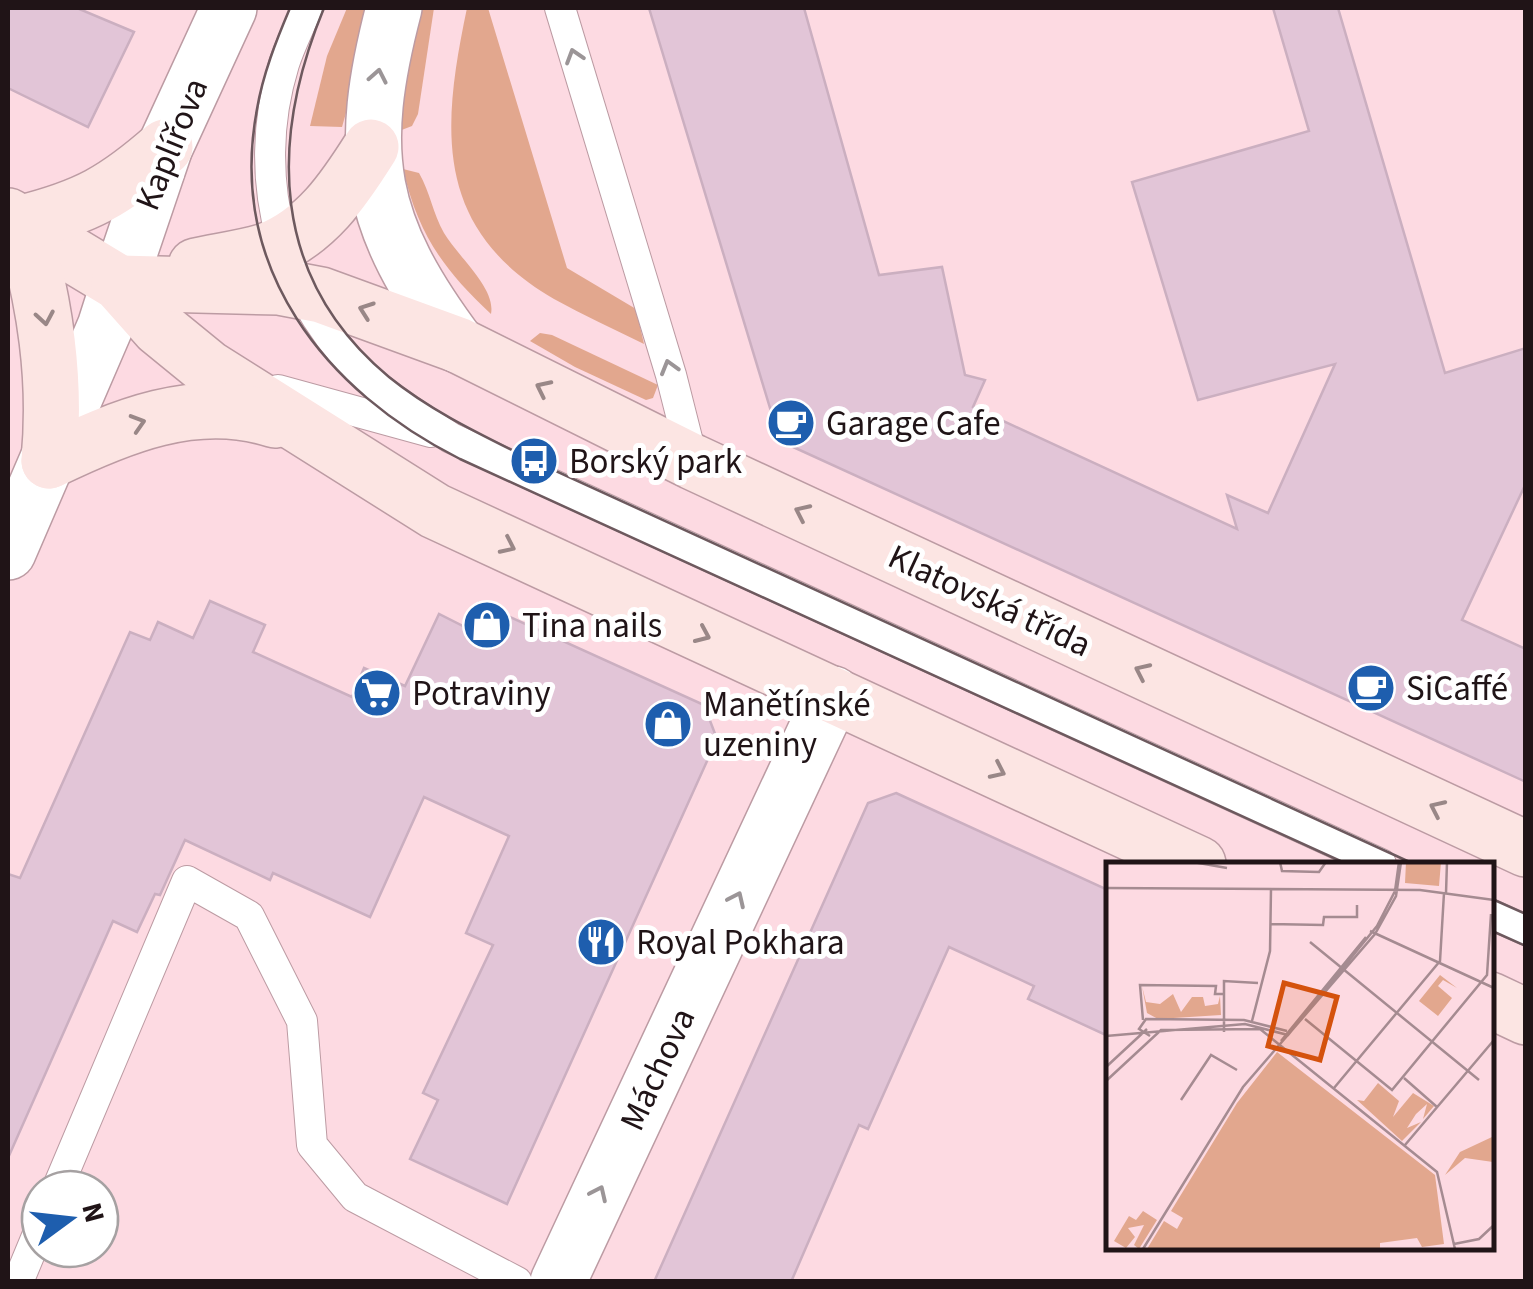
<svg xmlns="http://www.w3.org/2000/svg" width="1533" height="1289" viewBox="0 0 1533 1289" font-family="'Source Sans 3',sans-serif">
  <rect width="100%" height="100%" fill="#fddae2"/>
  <g fill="#e2a78e">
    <path d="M347 8H376L342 127 310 126 327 56Z"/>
    <path d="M417 8H434L418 114 412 126 399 131Z"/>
    <path d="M467 8H488L567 268 636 309 644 344C614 329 583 315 554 299 432 228 442 127 467 8Z"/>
    <path d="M403 169 419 173C430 192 433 214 444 233 459 258 496 288 491 314 443 269 418 234 403 169Z"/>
    <path d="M540 333 552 335 658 385 653 398 646 400 575 367 530 341Z"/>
  </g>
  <g fill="#e2c5d7" stroke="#cbafc0" stroke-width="2.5">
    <path d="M8 8H77L134 32 88 127 8 88Z"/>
    <path d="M649 8H804L879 275 942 267 965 375 985 380 973 407 1237 529 1227 495 1268 513 1335 364 1198 400 1132 182 1309 131 1273 8H1338L1445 373 1526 348V483L1462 620 1526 649V782L780 441Z"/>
    <path d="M210 601 265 625 253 652 352 697 364 668 405 686 439 614 467 628 479 603 704 705 717 739 507 1204 410 1159 438 1100 423 1093 493 945 466 933 509 836 424 797 370 917 273 873 270 880 185 840 160 895 155 894 137 932 113 921 8 1158V874L20 878 130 632 150 640 158 622 193 638Z"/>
    <path d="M896 793 1108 890V1036L1028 999 1034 986 949 947 868 1129 859 1125 791 1282H654L868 803Z"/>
  </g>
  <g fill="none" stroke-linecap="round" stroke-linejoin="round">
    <g stroke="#bc9ba3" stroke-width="32">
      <g id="service">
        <path d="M307 8C300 26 290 45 284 64 248 180 283 306 375 385 398 404 426 421 451 438L1381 864"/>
        <path d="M560 8 671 375 693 462"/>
        <path d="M278 390 431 432"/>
        <path d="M1490 914 1526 930"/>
        <path d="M57 1189 187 881 249 916 302 1021 312 1145 355 1197 517 1282"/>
        <path d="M18 1282 40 1229"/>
      </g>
    </g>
    <g stroke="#bc9ba3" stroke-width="58">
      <g id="minor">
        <path d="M8 552 105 327 119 283"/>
        <path d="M558 1282 833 694"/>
      </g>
    </g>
    <g stroke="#bc9ba3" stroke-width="58">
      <g id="tertiary">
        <path d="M394 8C356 153 367 223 458 345"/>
        <path d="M119 283 165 147 229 8"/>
      </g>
    </g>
    <g stroke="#bc9ba3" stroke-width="58">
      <g id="secondary">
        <path d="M8 216 119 283 159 328 208 368 435 511 1198 864"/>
        <path d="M22 223C45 302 57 379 49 461"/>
        <path d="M22 223C86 207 115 191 165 147"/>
        <path d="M196 266C218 261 244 258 266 251 316 232 344 190 371 147"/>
        <path d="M119 283 279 287 321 295 458 345 693 462 1526 849"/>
        <path d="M49 461C119 427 196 394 275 420"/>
        <path d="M1490 1000 1526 1017"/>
      </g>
    </g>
    <use href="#service" stroke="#fff" stroke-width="30"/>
    <use href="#minor" stroke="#fff" stroke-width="55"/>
    <use href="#tertiary" stroke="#fff" stroke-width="55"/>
    <use href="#secondary" stroke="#fce5e3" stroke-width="55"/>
    <g stroke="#6d595e" stroke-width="2.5">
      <path d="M290 8C276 41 263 74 257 109 227 269 325 391 460 459L1347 864"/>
      <path d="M324 8C269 141 270 278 389 377 432 412 484 436 534 461L1414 864"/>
      <path d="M1490 898 1526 914"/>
      <path d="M1490 930 1526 946"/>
    </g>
  </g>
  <defs><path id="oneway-chevron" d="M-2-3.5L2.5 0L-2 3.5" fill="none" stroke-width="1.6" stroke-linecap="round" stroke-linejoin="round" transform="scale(2.5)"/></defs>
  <g stroke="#9b9597">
    <use href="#oneway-chevron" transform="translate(574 56) rotate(-107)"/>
    <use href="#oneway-chevron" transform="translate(378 76) rotate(-79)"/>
    <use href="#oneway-chevron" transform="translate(669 367) rotate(-106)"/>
    <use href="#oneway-chevron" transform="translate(737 899) rotate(-65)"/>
    <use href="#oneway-chevron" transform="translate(599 1193) rotate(-65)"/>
  </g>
  <g stroke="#998787">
    <use href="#oneway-chevron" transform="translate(366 310) rotate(-160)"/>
    <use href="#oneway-chevron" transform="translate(45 318) rotate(80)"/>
    <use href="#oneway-chevron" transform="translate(543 388) rotate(-154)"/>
    <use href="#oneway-chevron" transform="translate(138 423) rotate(-17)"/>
    <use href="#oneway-chevron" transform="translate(802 512) rotate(-155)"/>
    <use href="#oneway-chevron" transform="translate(508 546) rotate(25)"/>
    <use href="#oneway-chevron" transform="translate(703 635) rotate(24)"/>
    <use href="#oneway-chevron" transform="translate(1142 671) rotate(-155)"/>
    <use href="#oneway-chevron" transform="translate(998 771) rotate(25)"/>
    <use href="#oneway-chevron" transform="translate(1437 808) rotate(-155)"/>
  </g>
  <defs>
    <g id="cafe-disc" transform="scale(2.5)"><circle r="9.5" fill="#1e5eae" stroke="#fff"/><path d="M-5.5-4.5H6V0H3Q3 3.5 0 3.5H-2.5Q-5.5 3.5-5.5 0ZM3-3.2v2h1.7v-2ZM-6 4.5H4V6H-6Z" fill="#fff"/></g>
    <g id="bus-disc" transform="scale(2.5)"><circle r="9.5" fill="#1e5eae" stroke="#fff"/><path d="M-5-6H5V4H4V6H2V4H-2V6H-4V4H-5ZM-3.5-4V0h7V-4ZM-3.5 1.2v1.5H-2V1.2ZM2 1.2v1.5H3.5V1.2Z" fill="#fff"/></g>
    <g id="shop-disc" transform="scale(2.5)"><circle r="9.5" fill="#1e5eae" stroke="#fff"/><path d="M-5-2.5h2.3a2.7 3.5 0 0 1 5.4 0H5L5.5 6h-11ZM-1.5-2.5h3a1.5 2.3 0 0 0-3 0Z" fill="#fff"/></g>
    <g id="supermarket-disc" transform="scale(2.5)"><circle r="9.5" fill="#1e5eae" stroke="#fff"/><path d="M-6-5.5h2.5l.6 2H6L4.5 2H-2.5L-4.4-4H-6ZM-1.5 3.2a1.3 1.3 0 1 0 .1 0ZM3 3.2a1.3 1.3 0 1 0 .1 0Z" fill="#fff"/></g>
    <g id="restaurant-disc" transform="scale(2.5)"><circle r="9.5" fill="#1e5eae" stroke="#fff"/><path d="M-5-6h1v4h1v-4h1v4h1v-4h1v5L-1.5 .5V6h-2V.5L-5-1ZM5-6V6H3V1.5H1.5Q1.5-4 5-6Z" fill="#fff"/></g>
  </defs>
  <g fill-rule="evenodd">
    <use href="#cafe-disc" x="791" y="423"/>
    <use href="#bus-disc" x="534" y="461"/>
    <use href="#shop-disc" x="487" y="625"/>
    <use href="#cafe-disc" x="1371" y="688"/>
    <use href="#supermarket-disc" x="377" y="693"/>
    <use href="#shop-disc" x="668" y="724"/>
    <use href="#restaurant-disc" x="601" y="942"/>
  </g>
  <g text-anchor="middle" stroke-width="10" stroke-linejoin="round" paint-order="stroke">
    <g font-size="35" fill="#201417" stroke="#fff">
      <text transform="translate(171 144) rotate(-68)" y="12">Kaplířova</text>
      <text transform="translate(990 600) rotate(25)" y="12">Klatovská třída</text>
      <text transform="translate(657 1069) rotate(-65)" y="12">Máchova</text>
    </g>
    <g font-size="35" fill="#201417" stroke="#fff" text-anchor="start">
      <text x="826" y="435">Garage Cafe</text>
      <text x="569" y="473">Borský park</text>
      <text x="522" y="637">Tina nails</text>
      <text x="1406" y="700">SiCaffé</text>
      <text x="412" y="705">Potraviny</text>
      <text x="703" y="716">Manětínské<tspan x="703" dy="40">uzeniny</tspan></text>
      <text x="636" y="954">Royal Pokhara</text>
    </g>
  </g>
  <g transform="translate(1106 862)">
    <rect width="388" height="388" fill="#fddae2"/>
    <path d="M300 0H335L333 24 299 21ZM334 113 351 126 337 118 332 124 346 136 332 154 313 139ZM36 124 40 140 54 142 67 132 75 150 86 135H97L99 144 112 142 114 134 115 153 52 157 41 151ZM171 190 329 313 338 382 316 385 311 376 274 381V387H41L58 359 71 367 77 356 65 349 131 241ZM272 221 293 239 287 255 307 231 328 244 317 257 321 242 310 252 301 266 315 260 296 279 251 238 258 239ZM387 265V300L359 296 339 313 354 290 386 275ZM37 349 51 358 33 387 28 383 38 363 22 366 29 375 20 386 8 379 23 354 30 358Z" fill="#e2a78e"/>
    <path fill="none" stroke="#a58b91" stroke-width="2.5" d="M87 0 121 6M174 0 176 9 213 10 220 0M0 26 314 28 388 38M340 31 341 0M164 62 217 63 218 55H251V43M264 69 388 126M204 80 373 218M199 157 286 228 381 113 385 52M37 158 34 123 110 124 109 132H117M146 159 164 89 165 27M118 170V119L152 121M0 174 139 162 182 173 271 64 289 29 293 0M44 174 33 167 40 157 138 158 181 169M175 179 260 75M0 205 41 167M298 216 331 245M0 219 55 168 154 167 331 310 349 387M228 226 334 99 338 31M75 238 105 193 131 208M299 283 388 178M348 382 373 377 388 363M37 387 137 225 269 72 290 34 295 0"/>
    <path fill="#d4520d" fill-opacity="0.15" stroke="#d4520d" stroke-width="5" d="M178 121 231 135 214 198 162 184Z"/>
    <rect width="388" height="388" fill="none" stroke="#201417" stroke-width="5"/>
  </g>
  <rect width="1533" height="1289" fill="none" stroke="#201417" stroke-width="20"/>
  <g transform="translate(70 1219) rotate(75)"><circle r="48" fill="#ffffff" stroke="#a6a1a2" stroke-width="2.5"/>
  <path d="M0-8L18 38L0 25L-18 38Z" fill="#1e5eae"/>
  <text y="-15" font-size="28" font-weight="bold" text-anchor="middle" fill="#201417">N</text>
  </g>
</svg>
